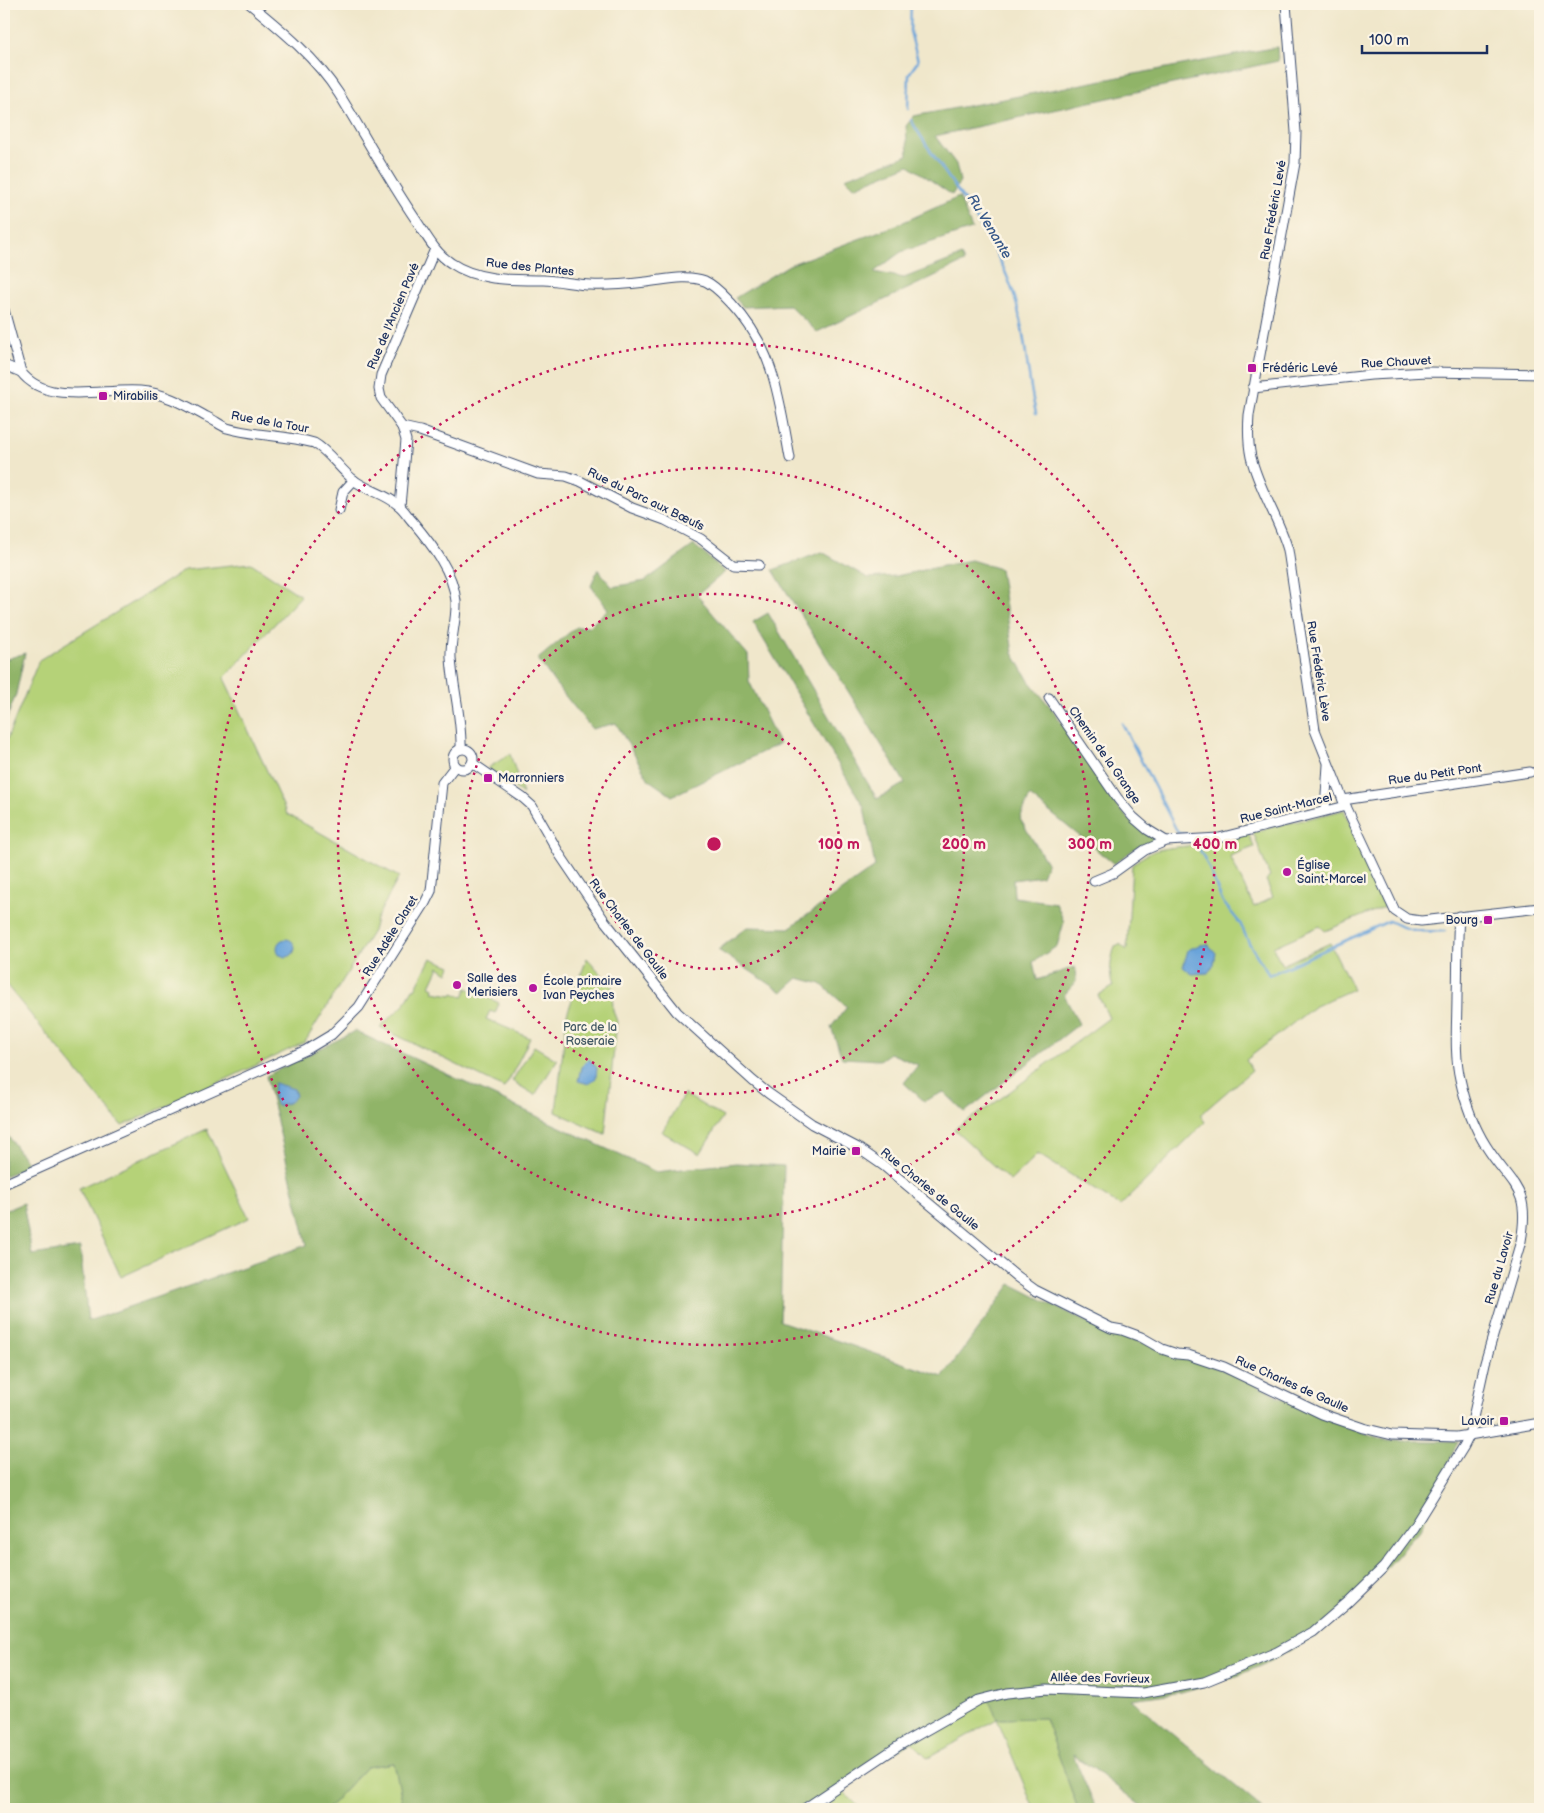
<svg xmlns="http://www.w3.org/2000/svg" width="1544" height="1813" viewBox="0 0 1544 1813" font-family="'Balsamiq Sans',sans-serif">
  <rect width="100%" height="100%" fill="#fcf5e5"/>
  <filter id="ink" filterUnits="userSpaceOnUse"><feTurbulence type="fractalNoise" baseFrequency=".02" numOctaves="2"/><feDisplacementMap in="SourceGraphic" scale="10" xChannelSelector="R" yChannelSelector="G"/><feConvolveMatrix kernelMatrix="1 2 1 2 8 2 1 2 1" color-interpolation-filters="sRGB"/></filter>
  <filter id="wash" filterUnits="userSpaceOnUse"><feTurbulence type="fractalNoise" baseFrequency=".0096" numOctaves="4" result="noise"/><feDisplacementMap in="SourceGraphic" scale="20" xChannelSelector="R" yChannelSelector="G"/><feGaussianBlur stdDeviation="1.12" result="paint"/><feColorMatrix in="noise" values="0 0 0 0 0 0 0 0 0 0 0 0 0 0 0 0 0 1.4 0 .05"/><feComposite in="paint" operator="in"/></filter>
  <g filter="url(#wash)">
    <rect width="100%" height="100%" fill="#f0e7cb"/>
    <g fill="#b5d278" stroke="#68806b">
      <path d="M251 563 301 596 224 678 287 814 399 877 376 919 373 931 305 1042 231 1077 122 1126 4 982V741L7 739 39 660 185 570Z"/>
      <path d="M510 754 523 794 488 768Z"/>
      <path d="M1344 810 1384 907 1325 931 1320 926 1273 947 1282 965 1330 943 1353 989 1315 1006 1246 1060 1252 1070 1200 1115 1205 1122 1120 1206 1038 1154 1010 1181 954 1129 992 1105 1109 1018 1098 995 1113 987C1108 974 1111 959 1115 946L1120 944 1127 950 1132 865C1159 842 1172 851 1202 843 1217 840 1232 835 1247 830L1254 847 1230 856 1254 907 1273 897 1266 880 1270 877 1253 832Z"/>
      <path d="M431 958 451 966 448 973 439 967 430 986 434 988 433 992 452 995 453 993 463 997 467 988 499 1003 495 1013 490 1011 486 1019 530 1038 509 1080 504 1088 380 1027 403 1006 413 989H415Z"/>
      <path d="M587 958 612 986 613 1011 617 1021 605 1134 556 1112 567 1014Z"/>
      <path d="M534 1046 557 1060 535 1095 512 1081Z"/>
      <path d="M684 1094 723 1117 700 1154 662 1132Z"/>
      <path d="M207 1129 249 1218 121 1277 79 1188Z"/>
      <path d="M989 1698 997 1719 1045 1718 1078 1809H1034L997 1719 928 1758 909 1739Z"/>
      <path d="M394 1763 404 1809H327L366 1767Z"/>
      <path d="M838 1786 861 1809H804Z"/>
    </g>
    <g fill="#90b468" stroke="#567263">
      <path d="M1277 47 1278 61 935 136 956 164 960 181 952 195 909 165 854 187 845 178 908 155 906 126 914 116Z"/>
      <path d="M959 197 972 229 901 252 874 272 904 278 961 256 964 262 817 332 789 305 743 307 735 298 789 265 899 224Z"/>
      <path d="M694 545 725 572 697 595 748 655 749 681 779 744 672 796 649 780 616 723 592 729 554 682 538 659 576 627H589L608 609 591 586 598 569 612 587 645 581Z"/>
      <path d="M822 552 868 578 896 576 971 560 1000 569 1013 653 1029 681 1052 709 1118 807 1132 822 1156 840 1137 847 1114 864 1030 796 1020 819 1047 863 1042 876 1013 880 1014 897 1056 903 1064 922 1057 946 1033 962 1037 980 1075 967 1076 982 1064 995 1079 1024 965 1112 944 1092 924 1101 904 1083 918 1065 890 1053 880 1060 842 1058 831 1027 847 1007 821 984 798 978 782 992 718 950 747 927 789 928 875 867 864 807 753 622 768 613 877 799 905 783 773 570Z"/>
      <path d="M25 653 16 694 4 726V660Z"/>
      <path d="M355 1031 656 1172 736 1163 784 1166 780 1321 943 1377 1011 1284 1090 1324 1235 1374 1319 1416 1387 1441H1458L1420 1530 1360 1596 1315 1636 1271 1661 1235 1677 1181 1692 1131 1699 1263 1809H1145L1094 1769 1073 1755 1096 1809H1078L1045 1718 997 1719 988 1698 979 1700 804 1809H404L394 1763 366 1767 327 1809H4V1211L23 1203 32 1255 80 1248 88 1321 307 1245 266 1076Z"/>
      <path d="M4 1130 29 1166 4 1176Z"/>
    </g>
    <g fill="#6aa4da" stroke="#426a9c">
      <circle cx="286" cy="948" r="9"/>
      <path d="M1208 944 1216 953 1214 964 1208 973 1192 974 1183 967 1188 950 1199 945Z"/>
      <path d="M589 1059 597 1068 596 1078 589 1084 578 1081 581 1067Z"/>
      <path d="M274 1083 294 1089 296 1096 290 1102 277 1106 273 1097Z"/>
    </g>
    <g fill="none" stroke-linecap="round" stroke-linejoin="round">
      <g stroke="#6aa4da" stroke-width="2.5">
        <path d="M908 109 909 74 918 61 910 31 911 4"/>
        <path d="M911 120C944 177 990 227 1012 289 1026 329 1026 373 1036 413"/>
        <path d="M1122 723 1178 833 1190 835"/>
        <path d="M1198 846 1209 868 1222 901 1240 923 1249 943 1269 975 1389 921C1410 932 1422 932 1445 931"/>
      </g>
    </g>
  </g>
  <g filter="url(#ink)">
    <g fill="none" stroke-linecap="round" stroke-linejoin="round">
      <g stroke="#3b4b6e" stroke-width="11">
        <g id="minor">
          <path d="M250 4C283 31 316 58 339 94 365 136 388 179 416 220 426 235 435 253 451 263 477 281 513 280 543 280 559 280 575 285 591 285 609 286 628 284 646 282 665 280 687 274 705 281 716 286 724 296 732 304 775 350 779 399 790 458"/>
          <path d="M1286 4 1296 132 1295 163 1249 415C1248 429 1248 443 1251 457 1259 490 1279 518 1288 550L1315 730 1343 800 1395 911 1407 919 1421 921 1540 908"/>
          <path d="M4 310 21 372C47 406 102 388 140 391 165 393 185 405 207 417 214 420 220 425 227 428 255 436 285 435 314 443 330 452 340 470 355 481 369 491 386 494 398 505 404 509 408 517 413 522 432 545 453 571 456 601 457 620 450 639 451 658 453 689 462 718 461 749"/>
          <path d="M4 365 21 372"/>
          <path d="M1253 388 1371 375 1428 372 1540 374"/>
          <path d="M402 427 420 431 538 474 566 476 580 481 632 508 665 520 701 539 733 564 759 565"/>
          <path d="M400 506 406 440 402 427 381 398 379 389 381 375 435 249"/>
          <path d="M339 510 343 492 354 480"/>
          <path d="M1049 698 1118 799 1133 817 1148 830 1166 841"/>
          <circle cx="463" cy="759" r="10"/>
          <path d="M472 763 523 798 532 806 560 855 604 920 677 1012 753 1081 768 1093 812 1124 858 1148 884 1166 1017 1277 1035 1290 1111 1328 1122 1330 1141 1337 1162 1349 1177 1354 1188 1355 1224 1367 1322 1414 1363 1428 1392 1435 1457 1437 1540 1423"/>
          <path d="M1343 800 1530 772"/>
          <path d="M1325 810 1328 765"/>
          <path d="M1094 881 1113 873 1145 850 1166 841 1219 838 1346 806"/>
          <path d="M4 1184 306 1050 331 1035 359 1007 425 903 431 891 442 783 455 766"/>
          <path d="M804 1809 900 1745 979 1700 1007 1693 1047 1689 1143 1693 1204 1682 1277 1652 1313 1632 1348 1602 1384 1567 1413 1528 1464 1446 1469 1436 1485 1363 1521 1241C1531 1187 1511 1186 1486 1146 1474 1127 1465 1102 1460 1079 1454 1053 1457 1023 1457 996 1458 969 1457 943 1459 916"/>
        </g>
      </g>
      <use href="#minor" stroke="#fff" stroke-width="9"/>
    </g>
  </g>
  <g fill="none" stroke="#c2185b" stroke-width="2.5" stroke-dasharray="2.5 5">
    <circle cx="714" cy="844" r="125"/>
    <circle cx="714" cy="844" r="250"/>
    <circle cx="714" cy="844" r="376"/>
    <circle cx="714" cy="844" r="501"/>
  </g>
  <g fill="#b5179e" stroke="#fcf5e5" stroke-width="2">
    <rect x="1247" y="363" width="10" height="10" rx="2.5"/>
    <rect x="98" y="391" width="10" height="10" rx="2.5"/>
    <rect x="483" y="773" width="10" height="10" rx="2.5"/>
    <circle cx="1287" cy="872" r="5"/>
    <rect x="1483" y="915" width="10" height="10" rx="2.5"/>
    <circle cx="457" cy="985" r="5"/>
    <circle cx="533" cy="988" r="5"/>
    <rect x="851" y="1146" width="10" height="10" rx="2.5"/>
    <rect x="1499" y="1416" width="10" height="10" rx="2.5"/>
  </g>
  <g text-anchor="middle" stroke-width="5" stroke-linejoin="round" paint-order="stroke">
    <g font-size="12" fill="#1b2f5e" stroke="#fcf5e5">
      <text transform="translate(1273 210) rotate(-80)" y="4">Rue Frédéric Levé</text>
      <text transform="translate(530 267) rotate(6)" y="4">Rue des Plantes</text>
      <text transform="translate(393 316) rotate(-67)" y="4">Rue de l'Ancien Pavé</text>
      <text transform="translate(1396 362) rotate(-3)" y="4">Rue Chauvet</text>
      <text transform="translate(270 422) rotate(10)" y="4">Rue de la Tour</text>
      <text transform="translate(646 499) rotate(26)" y="4">Rue du Parc aux Bœufs</text>
      <text transform="translate(1319 671) rotate(81)" y="4">Rue Frédéric Lève</text>
      <text transform="translate(1105 755) rotate(55)" y="4">Chemin de la Grange</text>
      <text transform="translate(1435 774) rotate(-8)" y="4">Rue du Petit Pont</text>
      <text transform="translate(1286 808) rotate(-14)" y="4">Rue Saint-Marcel</text>
      <text transform="translate(629 929) rotate(53)" y="4">Rue Charles de Gaulle</text>
      <text transform="translate(390 936) rotate(-58)" y="4">Rue Adèle Claret</text>
      <text transform="translate(930 1189) rotate(39)" y="4">Rue Charles de Gaulle</text>
      <text transform="translate(1499 1268) rotate(-74)" y="4">Rue du Lavoir</text>
      <text transform="translate(1292 1384) rotate(24)" y="4">Rue Charles de Gaulle</text>
      <text transform="translate(1100 1678) rotate(1)" y="4">Allée des Favrieux</text>
    </g>
    <g font-size="12" fill="#1b2f5e" stroke="#fcf5e5" text-anchor="start">
      <text x="1262" y="372">Frédéric Levé</text>
      <text x="113" y="400">Mirabilis</text>
      <text x="498" y="782">Marronniers</text>
      <text x="1297" y="869">Église<tspan x="1297" dy="14">Saint-Marcel</tspan></text>
      <text x="1478" y="924" text-anchor="end">Bourg</text>
      <text x="467" y="982">Salle des<tspan x="467" dy="14">Merisiers</tspan></text>
      <text x="543" y="985">École primaire<tspan x="543" dy="14">Ivan Peyches</tspan></text>
      <text x="846" y="1155" text-anchor="end">Mairie</text>
      <text x="1494" y="1425" text-anchor="end">Lavoir</text>
    </g>
    <g font-size="12" fill="#425864" stroke="#fcf5e5">
      <text x="590" y="1031">Parc de la<tspan x="590" dy="14">Roseraie</tspan></text>
    </g>
    <g font-size="14" font-style="italic" fill="#375889" stroke="#fcf5e5">
      <text transform="translate(990 226) rotate(59)" y="5">Ru Venante</text>
    </g>
  </g>
  <circle cx="714" cy="844" r="8" fill="#c2185b" stroke="#fcf5e5" stroke-width="2.5"/>
  <g font-size="15" text-anchor="middle" font-weight="bold" fill="#c2185b" stroke="#fcf5e5" stroke-width="5" stroke-linejoin="round" paint-order="stroke">
    <text x="839" y="849">100 m</text>
    <text x="964" y="849">200 m</text>
    <text x="1090" y="849">300 m</text>
    <text x="1215" y="849">400 m</text>
  </g>
  <rect width="1544" height="1813" fill="none" stroke="#fcf5e5" stroke-width="20"/>
  <path d="M1362 45v8h125v-8" fill="none" stroke="#1b2f5e" stroke-width="2.5"/>
  <text x="1369" y="45" font-size="15" fill="#1b2f5e" stroke="#fcf5e5" stroke-width="4" paint-order="stroke">100 m</text>
</svg>
